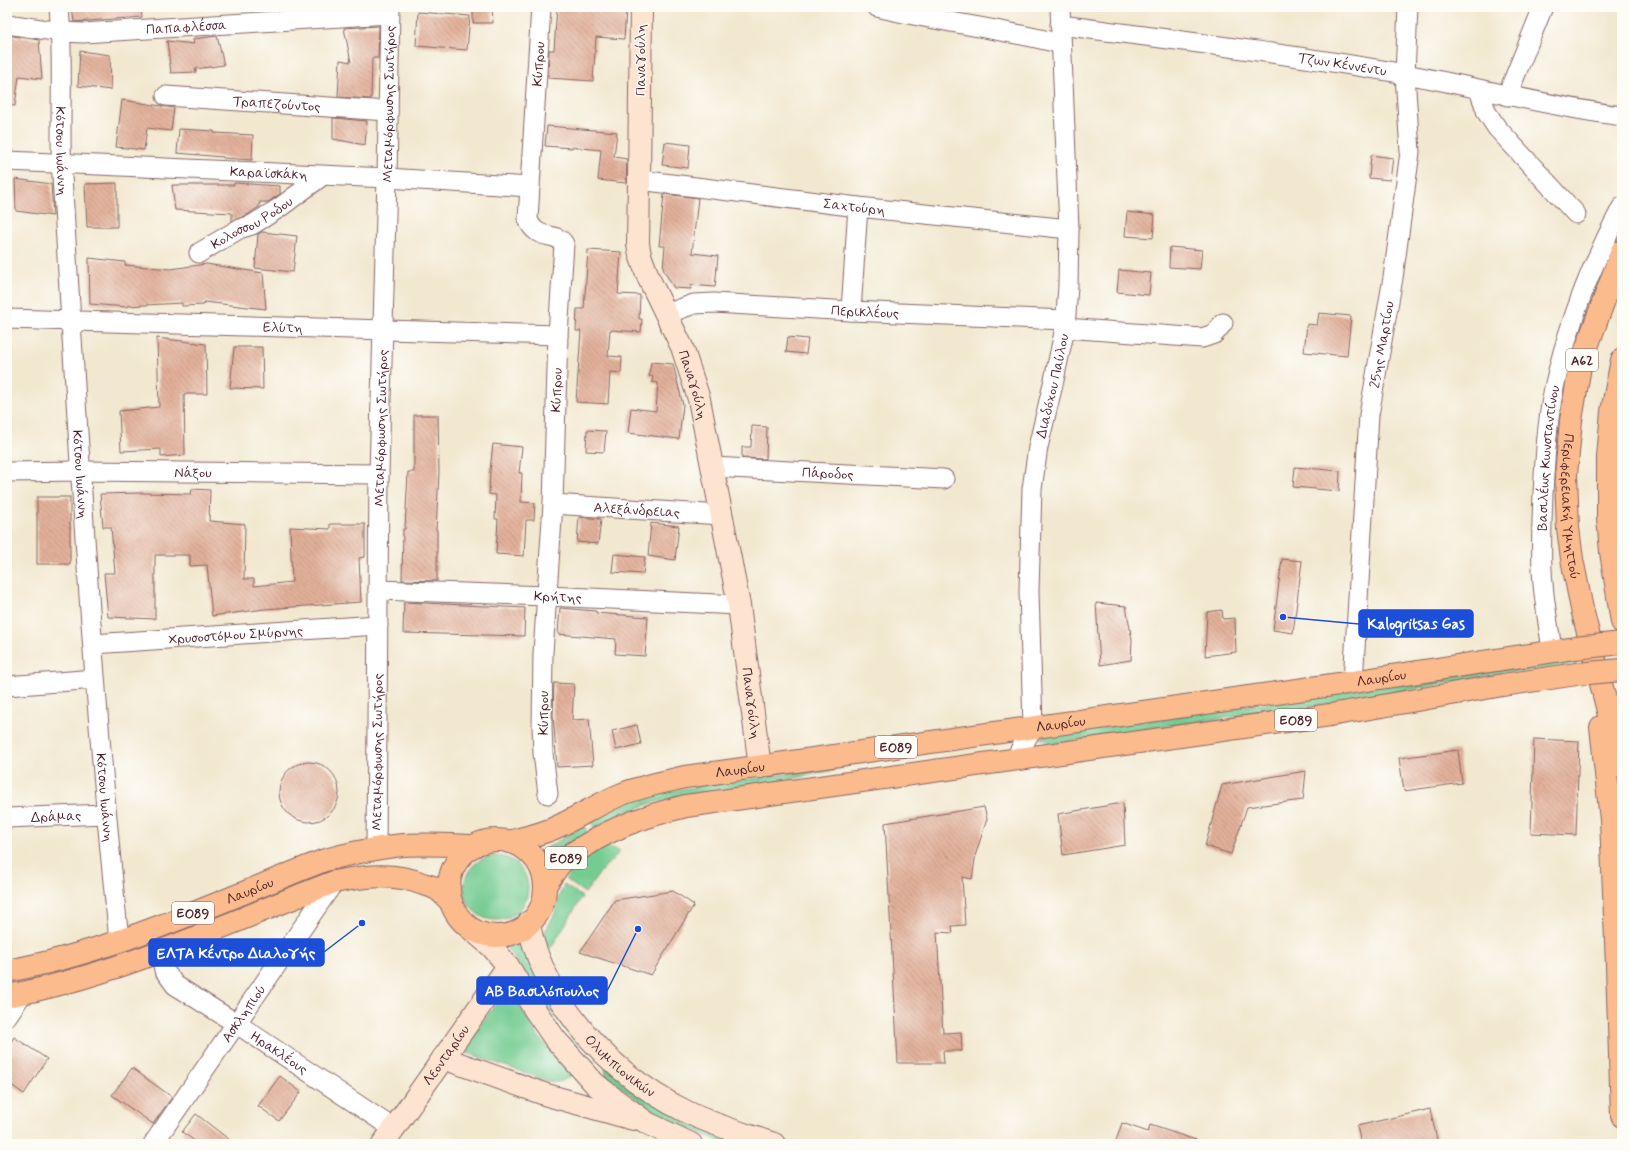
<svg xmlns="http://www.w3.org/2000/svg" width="1629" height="1151" viewBox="0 0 1629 1151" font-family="Mynerve,sans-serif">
  <defs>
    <pattern id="building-back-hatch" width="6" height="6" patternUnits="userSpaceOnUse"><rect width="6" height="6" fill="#e2b09a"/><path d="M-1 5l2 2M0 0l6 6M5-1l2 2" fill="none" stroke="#b98f7e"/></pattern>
  </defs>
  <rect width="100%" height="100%" fill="#fdfcf7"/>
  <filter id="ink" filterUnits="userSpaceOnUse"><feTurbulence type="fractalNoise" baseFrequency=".025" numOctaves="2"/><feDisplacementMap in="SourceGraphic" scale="8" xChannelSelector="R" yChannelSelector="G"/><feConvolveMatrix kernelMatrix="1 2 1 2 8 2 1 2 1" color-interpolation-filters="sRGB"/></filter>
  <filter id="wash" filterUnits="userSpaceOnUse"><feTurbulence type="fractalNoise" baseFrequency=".012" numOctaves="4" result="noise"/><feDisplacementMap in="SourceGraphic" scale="16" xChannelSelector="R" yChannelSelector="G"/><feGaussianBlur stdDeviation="0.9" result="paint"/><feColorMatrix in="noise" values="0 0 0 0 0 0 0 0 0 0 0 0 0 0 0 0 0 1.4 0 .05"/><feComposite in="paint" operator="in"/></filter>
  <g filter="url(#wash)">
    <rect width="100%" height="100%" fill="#f2e8d0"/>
    <g fill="#74cc92" stroke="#5f765e">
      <path d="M1576 657V665L1474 678 1337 703 1157 727 1053 744 1037 737Z"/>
      <path d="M834 767 835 770 776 782 655 802 620 814 594 828 590 820 636 799 674 790Z"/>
      <path d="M584 825 587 832 549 861 542 851Z"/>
      <path d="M604 846 619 850V853L601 871 585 893 565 879 586 858Z"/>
      <circle cx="496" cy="888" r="32"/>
      <path d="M564 885 582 897 550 949 544 939V934L556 911 560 893Z"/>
      <path d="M522 939 574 1034 578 1046 542 1001 526 975 504 944Z"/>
      <path d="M507 989 511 993 539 1037 570 1072V1076C563 1081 559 1083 551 1082L465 1052 463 1050 464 1047Z"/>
      <path d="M605 1067 744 1144H725L661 1115 642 1103 606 1076Z"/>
    </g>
    <g id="blocks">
      <g fill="url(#building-back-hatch)">
        <path d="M72 7H141L142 17 74 22Z"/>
        <path d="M473 7H492L493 23H473Z"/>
        <path d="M557 7H620V11H626L624 39 596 37 593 81 548 78 549 50H554Z"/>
        <path d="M418 12 470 16 467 50 416 46Z"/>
        <path d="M379 26 378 58H372L371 99 338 97 340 60 351 62 344 28Z"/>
        <path d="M7 35 39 40 42 79 19 76 15 106 7 105Z"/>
        <path d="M217 36 224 65 195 69 196 72 171 73 167 41 194 44 193 39Z"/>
        <path d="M80 51 110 55 111 90 78 86Z"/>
        <path d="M122 100 174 108 171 131 147 128 144 150 116 147Z"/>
        <path d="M333 118 367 121 365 145 333 139Z"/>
        <path d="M547 126 617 132 614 157 627 159 626 183 598 180 601 150 572 147V148L545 146Z"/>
        <path d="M179 129 214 131V133L253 135 252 160 223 158V157L177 153Z"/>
        <path d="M665 142 690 145 688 168 662 165Z"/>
        <path d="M1371 155 1393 158 1390 180 1369 178Z"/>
        <path d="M15 179 51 184 53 216 16 211Z"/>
        <path d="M117 183V227H87L85 184Z"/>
        <path d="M234 183 280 186V194L268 202H260L259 207 247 215 232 221V213L175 210 172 185H234Z"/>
        <path d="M664 194 698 198 692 253 718 256 715 287 691 285V289L674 288 663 269 665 246H659Z"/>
        <path d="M1127 212 1155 215 1153 238 1125 236Z"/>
        <path d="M262 232 297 236 293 272 255 268 258 234Z"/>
        <path d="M1170 247 1202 250 1200 269 1169 267Z"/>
        <path d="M588 250 621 252 618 294 640 295 639 319H642L641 332 610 330 608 356 622 357 621 373 610 372 608 404 576 402 581 331H576L577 309H584Z"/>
        <path d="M89 258 125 262V265L171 269 206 264 263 273 266 309 204 302V305L182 306V303L127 306V307L90 304Z"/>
        <path d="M1119 270 1151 273 1149 295 1117 292Z"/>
        <path d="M1319 313 1351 316 1347 356 1304 352 1307 324 1317 325Z"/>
        <path d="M788 337 808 339 806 354 786 352Z"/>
        <path d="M157 338 206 344 207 394H184L185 455 161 457V449L121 451 119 411 159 407Z"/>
        <path d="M234 347H262L263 389 230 388Z"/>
        <path d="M651 362 673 364 683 405 679 439 628 433 631 408 656 411 658 383 652 382 653 376H649Z"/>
        <path d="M414 415H438L439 473 436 530H437V581L402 580 403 529H405L408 472H414Z"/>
        <path d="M752 426 767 427 766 459 742 458V447H751Z"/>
        <path d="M587 430 606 431 604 452 586 451Z"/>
        <path d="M493 444 522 447 519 473H522L521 502 535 503 534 520H526L524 556 496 554 498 519H495L496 495 489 494 490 471Z"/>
        <path d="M1295 467 1340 471 1339 491 1293 487Z"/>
        <path d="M192 489 210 490 209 521 245 524 244 579H254V586L292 582 290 527 330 529V524H365V557L359 558 361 602 265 609 212 616 207 565 190 566V555H155V619L108 617 104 573H115L111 527H103L100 494 141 493 191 494Z"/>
        <rect x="37" y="497" width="33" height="67"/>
        <path d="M579 517 601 519 598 544 577 542Z"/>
        <path d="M651 523 679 526 675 560 648 556Z"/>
        <path d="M614 554 645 557 643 574 612 572Z"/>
        <path d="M1282 559 1302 561 1293 633 1273 630Z"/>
        <path d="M404 602 525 608 524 636 403 633Z"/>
        <path d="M1096 603 1126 606 1132 640 1131 660 1100 665Z"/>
        <path d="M560 608 596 611V613L648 617 645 656 615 654 616 639 558 634Z"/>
        <path d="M1222 610 1223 619 1235 618 1236 652 1205 656 1207 612Z"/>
        <path d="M554 683 574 684 572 720 589 719 593 765 557 767 553 714Z"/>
        <path d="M637 725 641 744 616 750 612 731Z"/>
        <path d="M1534 739 1579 741 1576 835 1531 833Z"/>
        <path d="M1458 750 1462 783 1404 791 1399 758Z"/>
        <circle cx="309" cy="792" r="30"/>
        <path d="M1306 771 1303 800 1247 807 1231 854 1205 846 1222 785Z"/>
        <path d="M1123 803 1125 845 1063 855 1058 814Z"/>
        <path d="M984 807 987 819 976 853 972 879 962 877 965 925 952 926 953 933 937 932 943 1033 961 1032 962 1051H943L944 1063H898L885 823Z"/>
        <path d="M673 891 694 905 651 975 580 952 615 900Z"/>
        <path d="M14 1037 47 1059 24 1094 7 1082V1048Z"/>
        <path d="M132 1068 172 1097 153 1124 112 1095Z"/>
        <path d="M280 1076 301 1092 279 1121 258 1106Z"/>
        <path d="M1430 1109 1438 1144H1361L1357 1126Z"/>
        <path d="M196 1114 235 1144H199L182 1132Z"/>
        <path d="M1122 1123 1148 1132 1150 1125 1199 1141V1144H1115Z"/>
      </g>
    </g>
  </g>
  <g filter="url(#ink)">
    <use href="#blocks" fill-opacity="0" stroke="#856565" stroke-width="1"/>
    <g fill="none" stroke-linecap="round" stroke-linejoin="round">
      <g stroke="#856565" stroke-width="21">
        <g id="street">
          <path id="s1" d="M59 7C64 63 59 120 62 176 78 431 92 687 119 940"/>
          <path d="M541 7 528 219C536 242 557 231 564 244L558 335 553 504 543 653 542 726 543 753 548 794"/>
          <path d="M877 7C938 22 1000 28 1061 44"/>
          <path id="s2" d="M7 24 61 32 83 33 389 14"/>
          <path id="s3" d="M1060 25C1175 40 1291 54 1405 74 1478 87 1549 107 1622 116"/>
          <path d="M1479 90 1487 113 1497 128 1576 214"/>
          <path id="s4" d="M166 96 388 111"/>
          <path d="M1507 96 1543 7"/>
          <path id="s5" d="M7 161 387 178 530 187"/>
          <path id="s6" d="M639 180 858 207 1069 229"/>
          <path id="s7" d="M199 253 239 229 252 225 279 208 322 176"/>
          <path d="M851 311 858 207"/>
          <path id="s8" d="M666 314 694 304 714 303 851 311 1066 320"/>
          <path id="s9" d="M7 319 558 335"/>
          <path d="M1065 328 1202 338 1214 334 1223 323"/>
          <path id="s10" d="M712 467 944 479"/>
          <path id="s11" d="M7 472 81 471 379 474"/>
          <path id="s12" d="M553 504 721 515"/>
          <path id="s13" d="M378 590 547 596 739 605"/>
          <path id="s14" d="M93 644 378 625"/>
          <path id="s15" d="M1552 650C1549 629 1545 606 1543 584 1540 554 1542 524 1543 493 1545 459 1547 422 1554 388 1568 324 1591 265 1622 207"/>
          <path id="s16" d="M1353 682 1369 415 1393 278 1410 152 1405 74 1408 7"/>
          <path d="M7 686 95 679"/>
          <path id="s17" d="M1015 759 1033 727 1029 591 1032 489 1038 447 1054 380 1065 328 1068 286 1069 229 1060 7"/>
          <path id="s18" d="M7 818 105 814"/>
          <path id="s19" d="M376 848 379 474 387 178 390 7"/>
          <path id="s20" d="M161 951 164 970 175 985 237 1024 394 1129"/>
          <path d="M7 1016 23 993"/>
          <path id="s21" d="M153 1144 334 882"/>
        </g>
      </g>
      <g stroke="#856565" stroke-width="24">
        <g id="secondary">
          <path id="s22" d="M641 7 639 180 638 244 640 255 649 279 682 347 699 399 739 605 760 767"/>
          <path id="s23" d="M529 922C532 949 545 975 559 998 591 1048 635 1087 689 1113 716 1126 745 1134 774 1144"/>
          <path d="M471 929 492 947 508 966 535 1010 555 1039 595 1084 614 1099 647 1123 691 1144"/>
          <path d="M443 1058 547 1095 633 1119"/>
          <path id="s24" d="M383 1144 508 966"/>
        </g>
      </g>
      <g stroke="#856565" stroke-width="24">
        <g id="primary">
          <circle cx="497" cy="888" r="48"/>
          <path id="s25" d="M509 842C526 837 543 834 559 826 580 816 600 803 622 794 642 786 664 782 685 777L1353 682 1575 648"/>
          <path d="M545 886C551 877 556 868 563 861 568 855 576 851 583 847 615 826 649 815 686 806L1330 715 1503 685 1577 674"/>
          <path id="s26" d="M7 971C118 951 221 900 325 860 348 854 371 849 394 846 421 843 447 845 474 846"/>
          <path d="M7 996C121 975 226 923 334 882 364 876 394 872 423 884 428 885 433 887 437 889 442 893 447 898 451 902"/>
        </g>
      </g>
      <g stroke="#856565" stroke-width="24">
        <g id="highway">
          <path id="s27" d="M1622 251 1580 366 1571 420 1566 475 1568 528 1572 559 1582 609 1622 766"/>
          <path d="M1622 360 1612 411 1608 457V518L1611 552 1622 622"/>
          <path d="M1601 727 1611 820 1617 965 1622 1116"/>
        </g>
      </g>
      <use href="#street" stroke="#fff" stroke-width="19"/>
      <use href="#secondary" stroke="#fde4d1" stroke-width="22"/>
      <use href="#primary" stroke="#fbbb8d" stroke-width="22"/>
      <use href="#highway" stroke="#fbbb8d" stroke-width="22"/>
      <g stroke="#856565" stroke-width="24" stroke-linecap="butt">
        <g id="primary-bridge">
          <path d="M1575 648 1622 643"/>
          <path d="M1577 674 1622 670"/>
        </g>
      </g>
      <use href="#primary-bridge" stroke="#fbbb8d" stroke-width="22"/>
    </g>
  </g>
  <g text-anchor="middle" stroke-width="3" stroke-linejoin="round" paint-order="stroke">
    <g fill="#fdfcf7" stroke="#806168" stroke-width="1">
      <rect x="1566" y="349" width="32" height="22" rx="3"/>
      <rect x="1275" y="709" width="42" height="22" rx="3"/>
      <rect x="875" y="736" width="42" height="22" rx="3"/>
      <rect x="545" y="847" width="42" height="22" rx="3"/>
      <rect x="172" y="902" width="42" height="22" rx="3"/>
    </g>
    <g font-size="13" font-weight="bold" fill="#4a1f2b">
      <text x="1582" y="365">Α62</text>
      <text x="1296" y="725">ΕΟ89</text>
      <text x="896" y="752">ΕΟ89</text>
      <text x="566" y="863">ΕΟ89</text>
      <text x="193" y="918">ΕΟ89</text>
    </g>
    <g font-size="14" fill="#4a1f2b" stroke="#fdfcf7">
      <text dy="5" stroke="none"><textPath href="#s2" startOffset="180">Παπαφλέσσα</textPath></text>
      <text transform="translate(640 60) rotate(-90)" y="5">Παναγούλη</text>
      <text transform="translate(538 64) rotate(-86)" y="5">Κύπρου</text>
      <text dy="5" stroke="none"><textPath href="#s3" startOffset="285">Τζων Κέννεντυ</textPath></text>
      <text dy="5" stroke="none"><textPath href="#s4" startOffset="111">Τραπεζούντος</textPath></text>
      <text dy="5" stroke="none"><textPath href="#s19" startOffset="744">Μεταμόρφωσης Σωτήρος</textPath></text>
      <text dy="5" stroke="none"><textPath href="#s1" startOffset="144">Κότσου Ιωάννη</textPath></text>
      <text dy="5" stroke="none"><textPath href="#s5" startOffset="262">Καραϊσκάκη</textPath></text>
      <text dy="5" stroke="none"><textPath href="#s6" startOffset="217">Σαχτούρη</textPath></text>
      <text dy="5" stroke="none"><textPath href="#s7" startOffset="61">Κολοσσου Ροδου</textPath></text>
      <text dy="5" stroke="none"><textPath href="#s8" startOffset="201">Περικλέους</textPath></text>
      <text dy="5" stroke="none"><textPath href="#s9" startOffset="276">Ελύτη</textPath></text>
      <text dy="5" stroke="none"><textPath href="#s16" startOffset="339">25ης Μαρτίου</textPath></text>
      <text dy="5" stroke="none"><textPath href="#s22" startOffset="389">Παναγούλη</textPath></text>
      <text dy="5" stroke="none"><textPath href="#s17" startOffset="380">Διαδόχου Παύλου</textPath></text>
      <text transform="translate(556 390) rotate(-88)" y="5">Κύπρου</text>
      <text dy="5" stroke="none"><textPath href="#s19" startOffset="420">Μεταμόρφωσης Σωτήρος</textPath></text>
      <text dy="5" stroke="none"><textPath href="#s15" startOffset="193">Βασιλέως Κωνσταντίνου</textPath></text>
      <text dy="5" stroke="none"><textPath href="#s11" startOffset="186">Νάξου</textPath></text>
      <text dy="5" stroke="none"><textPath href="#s10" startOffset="116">Πάροδος</textPath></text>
      <text dy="5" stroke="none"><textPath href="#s1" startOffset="468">Κότσου Ιωάννη</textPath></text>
      <text dy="5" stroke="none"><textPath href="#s27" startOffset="264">Περιφερειακή Υμηττού</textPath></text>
      <text dy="5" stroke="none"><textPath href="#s12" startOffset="84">Αλεξάνδρειας</textPath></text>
      <text dy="5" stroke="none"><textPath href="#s13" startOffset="180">Κρήτης</textPath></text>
      <text dy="5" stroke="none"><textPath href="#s14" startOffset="143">Χρυσοστόμου Σμύρνης</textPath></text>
      <text dy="5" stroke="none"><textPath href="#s25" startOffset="892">Λαυρίου</textPath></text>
      <text dy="5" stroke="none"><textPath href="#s22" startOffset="713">Παναγούλη</textPath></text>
      <text transform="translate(543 713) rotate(-90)" y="5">Κύπρου</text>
      <text dy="5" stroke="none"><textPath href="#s25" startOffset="568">Λαυρίου</textPath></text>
      <text dy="5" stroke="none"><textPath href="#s19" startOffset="96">Μεταμόρφωσης Σωτήρος</textPath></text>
      <text dy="5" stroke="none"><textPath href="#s25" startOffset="244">Λαυρίου</textPath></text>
      <text dy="5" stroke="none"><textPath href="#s1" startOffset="792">Κότσου Ιωάννη</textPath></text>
      <text dy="5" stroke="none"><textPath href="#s18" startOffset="49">Δράμας</textPath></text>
      <text dy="5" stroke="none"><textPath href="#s26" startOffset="256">Λαυρίου</textPath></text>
      <text dy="5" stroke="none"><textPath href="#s21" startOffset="159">Ασκληπιού</textPath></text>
      <text dy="5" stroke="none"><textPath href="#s20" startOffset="162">Ηρακλέους</textPath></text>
      <text dy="5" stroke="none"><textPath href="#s24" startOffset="109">Λεονταρίου</textPath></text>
      <text dy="5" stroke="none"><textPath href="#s23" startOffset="174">Ολυμπιονικών</textPath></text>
    </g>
  </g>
  <path fill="none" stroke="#1d4ed8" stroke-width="1.5" d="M1283 617L1359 624M362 923L324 952M638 929L607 991"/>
  <g fill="#1d4ed8" stroke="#fdfcf7" stroke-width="1.5">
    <circle cx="1283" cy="617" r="4"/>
    <circle cx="362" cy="923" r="4"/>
    <circle cx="638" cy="929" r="4"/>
  </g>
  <g fill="#1d4ed8" stroke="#1d4ed8" stroke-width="1.5">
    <rect x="1359" y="610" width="114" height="27" rx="4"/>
    <rect x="149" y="939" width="175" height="27" rx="4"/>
    <rect x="477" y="977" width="130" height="27" rx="4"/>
  </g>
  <g font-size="15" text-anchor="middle" font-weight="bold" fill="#fff">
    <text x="1416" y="629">Kalogritsas Gas</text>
    <text x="236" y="958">ΕΛΤΑ Κέντρο Διαλογής</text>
    <text x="542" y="996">ΑΒ Βασιλόπουλος</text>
  </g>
  <rect width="1629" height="1151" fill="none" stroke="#fdfcf7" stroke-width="24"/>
</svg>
